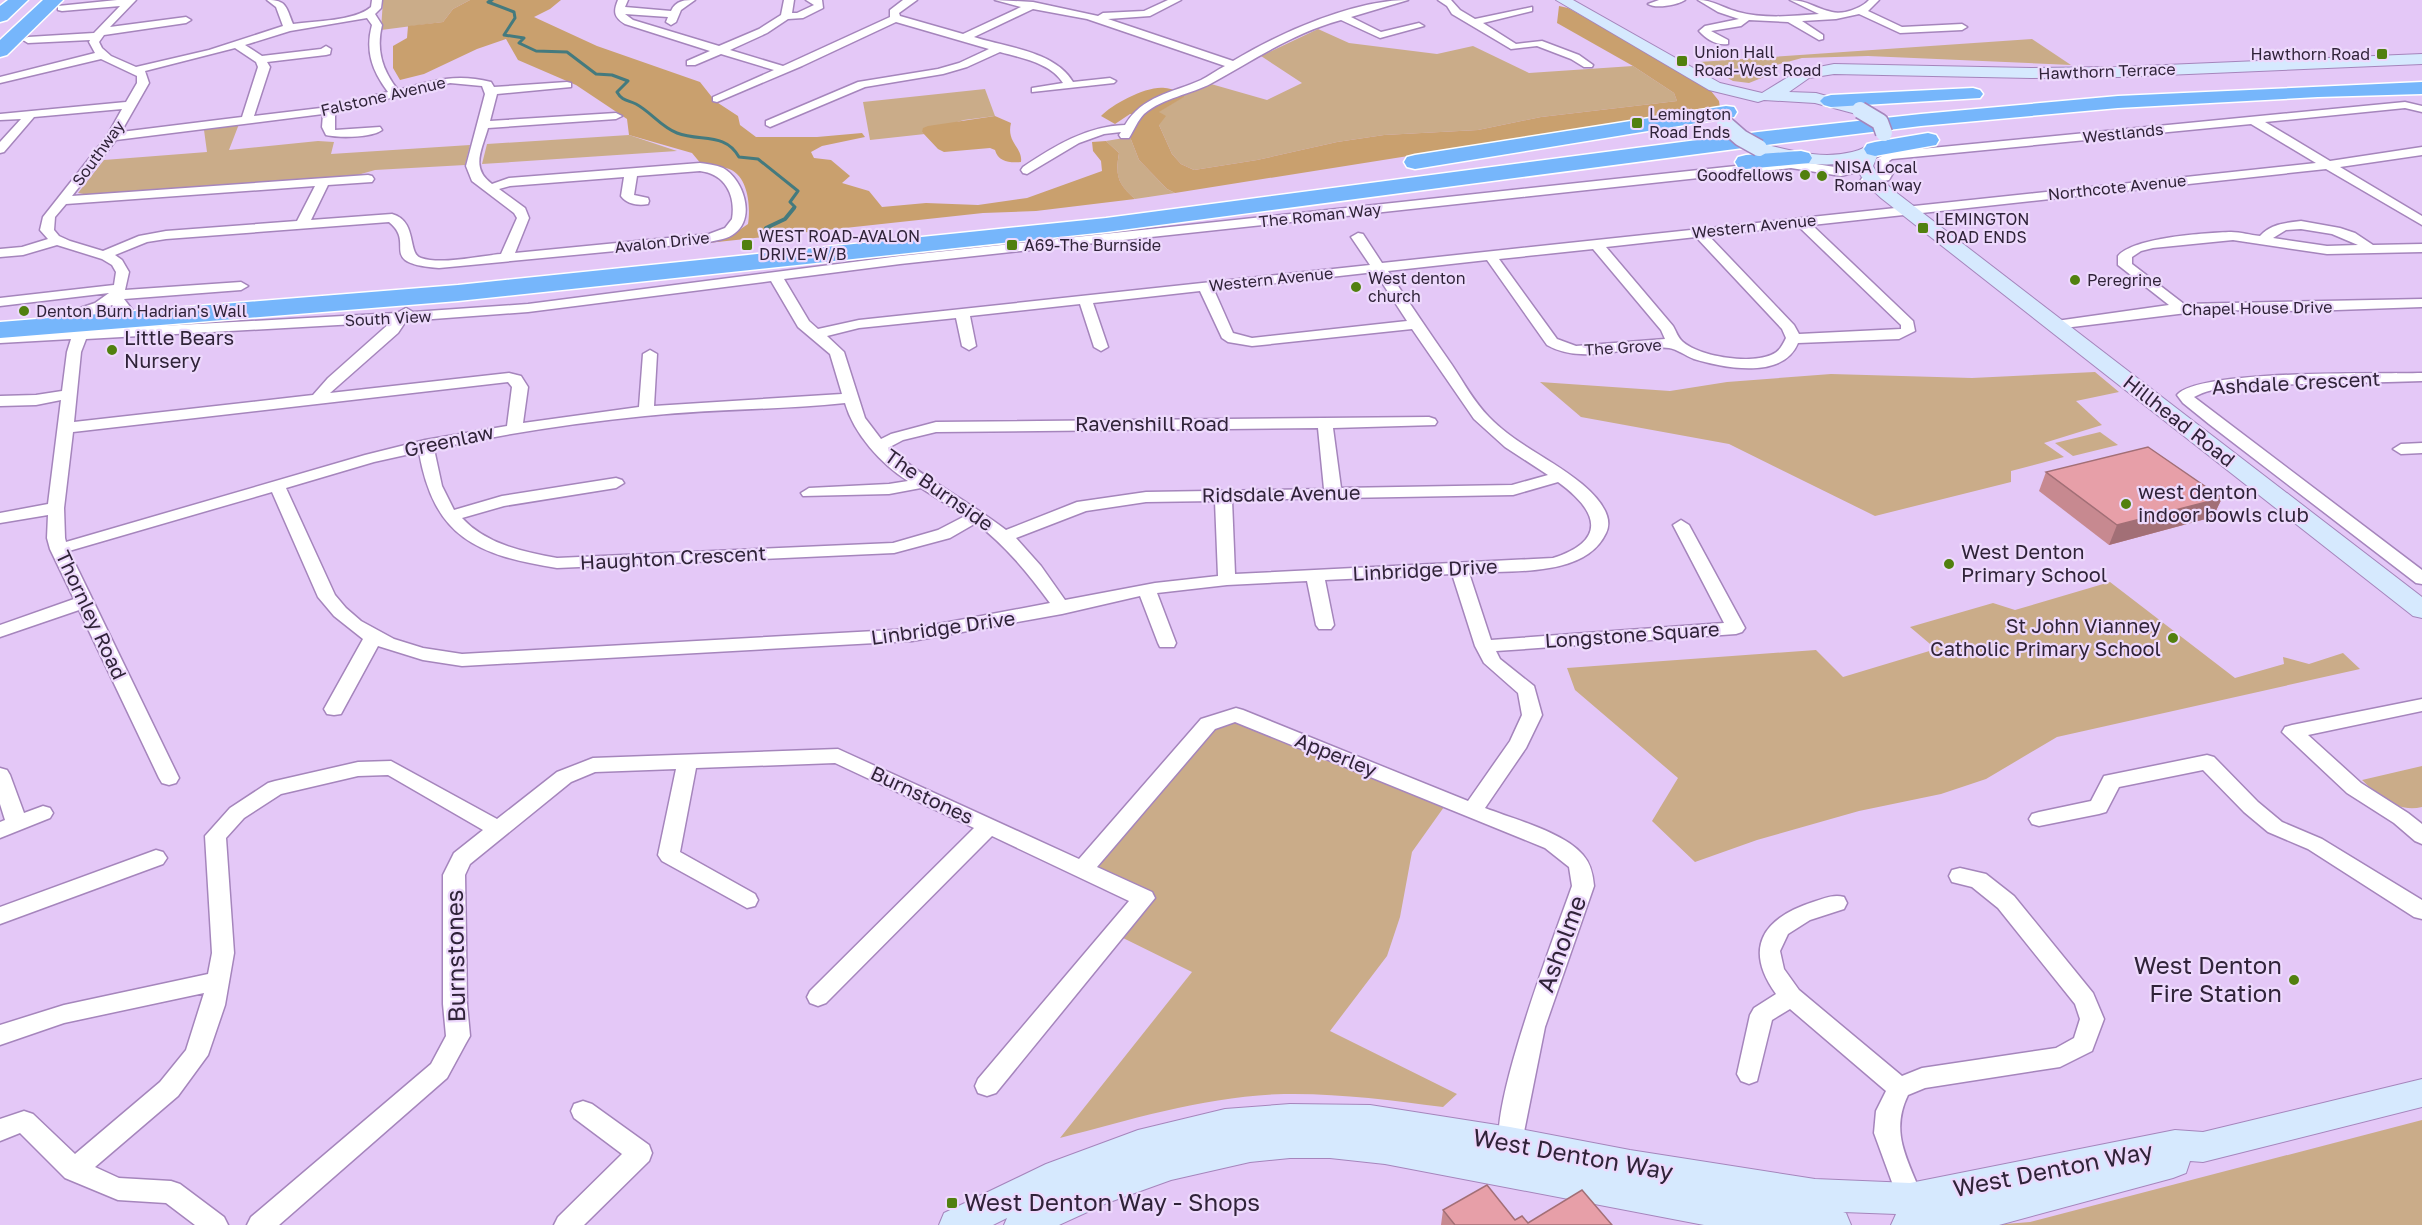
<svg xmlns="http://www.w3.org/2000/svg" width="2422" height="1225" viewBox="0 0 2422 1225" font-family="'Golos Text',sans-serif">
  <rect width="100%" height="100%" fill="#e4c8f7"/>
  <g fill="#caac89">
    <path d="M383 0H470L453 9 443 22 381 30Z"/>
    <path d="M1318 29 1349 43 1437 54 1473 46 1529 73 1633 66 1674 93 1677 101 1541 117 1478 130 1384 135 1337 142 1257 160 1194 170 1181 164 1172 154 1159 125 1158 112 1183 97V94L1211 84 1267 100 1302 83 1261 56Z"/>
    <path d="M2032 39 2071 65 1868 56 1802 58 1773 66 1764 77 1749 83 1733 81 1699 62Z"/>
    <path d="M985 89 995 116 964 120 922 132 925 134 870 140 863 102Z"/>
    <path d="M239 124 229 150 318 141 334 142 331 154 470 145 465 165 375 170 347 178 89 195 78 193 104 160 207 152 204 130Z"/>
    <path d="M629 135 677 151 482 164 487 144Z"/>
    <path d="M1130 137 1139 160 1167 189 1175 193 1135 199C1118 184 1115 176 1119 153L1106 141Z"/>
    <path d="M2095 372 2119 392 2076 401 2102 425 2044 443 2064 457 2011 471V482L1875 516 1729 444 1581 417 1540 382 1670 391 1727 382 1831 374 1972 378Z"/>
    <path d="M2100 432 2118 445 2073 456 2055 443Z"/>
    <path d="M2110 582 2235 678 2284 664 2283 657 2309 664 2343 653 2360 669 2057 737 1986 779 1941 794 1859 811 1757 840 1695 862 1652 821 1678 778 1575 690 1567 668 1816 650 1843 677 1936 649 1910 627 1993 603 2015 610Z"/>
    <path d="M1236 721 1444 807 1412 852 1400 917 1387 956 1330 1031 1457 1094 1443 1107C1390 1100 1337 1093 1284 1094 1207 1096 1133 1119 1060 1138L1192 972 1119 936 1153 896 1098 867 1104 855 1211 728Z"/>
    <path d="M2422 766V807C2397 813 2379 796 2362 780Z"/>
    <path d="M2422 1120V1225H1993L2030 1222Z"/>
  </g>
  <g fill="#c9a06e">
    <path d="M470 0H561L550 9 534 17 597 46 700 82 715 101 738 116 740 125 756 137H817L862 133 865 137 822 146 811 152 814 158 831 160 850 176 842 183 869 191 882 207 926 203 978 205 1027 198 1102 171 1101 161 1093 151 1092 142 1106 141 1119 153C1115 176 1118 184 1135 199L1036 211 983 213 708 243 732 235 748 224C751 206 748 173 726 168 718 166 710 166 702 165L692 153 629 135 627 119 576 85 518 60 506 39 477 49 424 74 400 80 393 68V46L407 38 408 26 443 22 453 9Z"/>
    <path d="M1559 6 1568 8 1665 62 1711 91 1719 101 1720 108 1696 113 1648 118 1175 193 1167 189 1139 160 1130 137 1144 114H1130L1115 124 1101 116C1112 104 1148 85 1165 88 1171 88 1177 92 1183 94L1184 97 1159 112 1166 116 1159 125 1172 154 1181 164 1194 170 1257 160 1337 142 1384 135 1478 130 1541 117 1677 101 1674 93 1633 66 1557 23Z"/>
    <path d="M995 116 1011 123C1006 143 1023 147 1021 162 1010 163 998 162 995 150L990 148 944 152 938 149 922 132 923 128 928 126Z"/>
  </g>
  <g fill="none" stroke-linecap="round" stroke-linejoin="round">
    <path stroke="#447a7e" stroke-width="3" d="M492 0 488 2 514 12 515 18 504 35 524 38 519 43 536 51 567 52 596 74 612 75 628 81 617 92C622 101 628 100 636 104 651 112 661 127 677 133 701 142 725 132 739 157L758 159 798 191 790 202 795 207 793 209"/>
    <path stroke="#447a7e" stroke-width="4" d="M766 228 785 219 794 208"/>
    <g stroke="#a585bc" stroke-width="3">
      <g id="street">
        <path d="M117 0H136L110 27 186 17 191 20 186 23 104 35 99 42 102 48 111 56 136 67 209 50 283 26 276 7 267 0C287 0 286 7 293 24 315 21 355 21 371 7L372 0H382L381 8 375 14 382 25C376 50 382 70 398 90 432 81 455 73 491 82L494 87 567 82 571 83V87L497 94 490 121 616 113 622 116 616 119 488 128C482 150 470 168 492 184L509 178 700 163C707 164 716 165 723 168 743 179 756 217 735 233 728 239 718 240 709 242L439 268C375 263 417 244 389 222L166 239 147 242 115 255 122 260 129 272 125 290 241 282 248 286 241 290 124 299 134 312 127 316 122 315 112 305 98 312 70 320 63 316 65 313 95 303 109 293 0 306V298L114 285 116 272 112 265 102 259 57 245 23 255 0 257V249L22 247 48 239 40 230 43 217 107 136 122 109 34 117 4 152 0 153V142L21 119 0 120V114L126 102 137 83V76L101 59 0 83V77L95 53 89 42 90 40 28 43 23 40 28 37 94 33 120 6 62 11 58 10V6ZM367 18 372 25C365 51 372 71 388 92L329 107 254 116 270 67 267 62 326 55 330 54 331 49 326 46 321 49 262 56 245 45 290 31ZM235 48 256 62 258 67 242 117 121 132 149 83 145 71ZM450 83 482 86 485 94 466 166 472 181 514 213 517 218 501 254C479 256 441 265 421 258 407 254 418 221 392 214L311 220 328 185 372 182 374 179 372 176 368 175 72 196 116 140 323 114 322 127 326 135C339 138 371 138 382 130L380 127 335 130V112ZM700 171C725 174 736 195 732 219L725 228 709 234 515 253 529 218 525 208 499 189 510 186 624 177 621 196C627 204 638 206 648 204L649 201 648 198 634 195 637 176ZM315 186 297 221 166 231 139 236 103 251 70 241 59 236 54 230 55 217 66 204Z"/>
        <path d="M618 0H628L625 7 671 11C676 0 685 0 695 0L681 10 676 22 671 25 666 22 668 17 625 14 633 20 719 46 759 29 781 15 784 0H794L792 13H797L814 5 806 0H822L823 8 803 18 788 19 767 33 730 50 783 66 890 17V10L903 0H917L899 13 900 16 963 34 1021 7 995 0 1033 2 1098 16 1103 13 1144 11 1168 0H1181L1150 16 1108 19 1233 61C1279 33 1354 0 1408 0L1351 17 1381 32 1419 23 1424 26 1380 38 1341 20C1293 33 1254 60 1212 83 1190 95 1164 97 1144 114 1138 120 1134 130 1129 138H1121L1119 135 1121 132 1104 134 1079 143 1027 174 1023 173 1021 170 1023 167C1054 146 1087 126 1125 125 1142 96 1172 93 1201 80 1209 76 1217 70 1225 66L1087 19 1033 9 974 37C1005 47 1055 51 1073 82L1110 78 1116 81 1114 83 1032 92V88L1063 83C1051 63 1021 58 1000 52L967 67 943 74 865 87 770 127 766 125V121L858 82 938 69 959 63 989 49 896 22 802 66 717 102 713 101V97L774 70 721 54 695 65H687V61L710 51 625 24C614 17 613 12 618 0Z"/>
        <path d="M1438 0H1451L1460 10 1475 19 1532 7V11L1483 23 1516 44 1542 41 1579 55 1593 65 1592 67H1584L1571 59 1537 46 1511 49 1452 14 1447 6Z"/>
        <path d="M1659 0H1685C1677 5 1656 9 1648 4Z"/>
        <path d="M1698 0C1713 0 1723 8 1738 12 1763 19 1794 16 1819 14L1790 0C1808 0 1816 9 1832 12 1843 15 1862 8 1869 0H1879L1868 11 1902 27 1962 24 1967 27 1962 30 1900 33 1859 14 1836 19 1802 21 1823 35V39L1819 40 1788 22 1749 20 1741 26 1711 31 1728 40V44C1717 46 1706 39 1699 31L1705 26 1739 19 1718 12Z"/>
        <path d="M2405 102 2422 106V112L2405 108 2265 122 2330 161 2422 147V155L2340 167 2422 216V225L2326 169 1812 225 1913 321 1915 331 1899 339 1798 343C1783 380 1724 368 1694 359 1686 356 1677 349 1669 348 1629 344 1584 366 1547 345L1487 260 1388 271C1409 302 1430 334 1452 365 1464 383 1474 402 1489 417 1516 445 1552 459 1582 484 1595 495 1615 515 1606 533 1585 578 1511 570 1469 573L1491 640 1724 623 1673 525 1681 520 1689 525 1745 628 1742 632 1736 634 1496 651 1500 659 1534 686 1542 715 1526 748 1485 808C1513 819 1564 832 1583 855 1591 864 1593 875 1594 886L1545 1027 1522 1142 1519 1150 1510 1153 1501 1150C1485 1115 1557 929 1572 886L1569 867 1545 848 1235 722 1215 729 1097 867 1152 892 1155 898 996 1093 987 1096 978 1093 975 1086 978 1079 1129 901 992 836 826 1003 818 1006 810 1003 807 997 810 991 974 828 835 763 696 768 680 852 755 894 758 900 755 906 747 908 662 861 658 855 676 769 595 772 571 782 470 864 465 875 467 1004 470 1036 466 1043 447 1078 279 1225H247L251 1217 431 1064 446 1036 443 1004V875L454 853 483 830 388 775 358 776 281 794 244 818 226 838 234 953 225 1005 208 1055 178 1096 95 1167 119 1178 171 1181 180 1184 224 1217 228 1225H195L166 1203 118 1200 65 1178 20 1133 0 1141V1119L24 1111 33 1114 75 1154 160 1082 186 1050 204 993 64 1023 0 1045V1025L64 1005 208 974 212 953 205 836 230 808 268 783 275 781 358 762 391 761 497 819 557 772 593 758 838 749 1079 859 1201 719 1236 708 1243 710 1468 801 1510 741 1522 715 1518 693 1484 663 1475 646 1452 574 1325 580 1334 625 1331 629H1319L1316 625 1307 581 1227 585 1157 593 1176 643 1174 647H1160L1158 643 1140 596 1062 614 912 641 462 666 423 660 378 646 341 714 334 715 327 714 324 709 363 639 334 616 318 597 272 492 69 551 179 778 176 783 169 785 162 783 159 778 79 610 0 637V625L74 599 50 549 47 538 48 515 0 523V513L48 504 61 400 36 405 0 406V396L36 395 62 391 67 352 71 339 0 343V335L397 313 406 308 413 312 528 304 900 256 1791 160 1841 168 1864 162 1870 166 1868 169 1841 176 1791 168 900 264 784 279 809 321 818 329 859 320 1370 265 1351 237 1358 233 1363 234 1382 263 2316 163 2251 124 1892 159 1889 161 1893 173 1889 180 1866 185 1860 181 1862 178 1880 174 1876 159 1890 152ZM1798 226 1901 325V329L1799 334 1794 325 1709 236ZM1696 237 1782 329 1786 338C1782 346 1779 352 1771 355 1749 364 1701 357 1683 342 1678 338 1676 331 1673 326L1606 247ZM1593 249 1661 330 1665 339 1576 346 1557 339 1499 259ZM1375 272 1407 321 1252 338 1233 333 1214 290ZM771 281 798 327 830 354 842 394 654 406 657 354 650 350 643 354 639 407 523 423 528 387 521 376 509 373 330 393 398 333 406 321 528 312ZM1200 291 1222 338 1228 342 1252 346 1412 329 1474 419 1505 447 1548 475 1512 485 1341 488 1333 428 1435 425 1437 422 1435 419 1429 417 936 422 891 434 881 439 865 418 844 352 827 336 859 328 956 318 962 346 969 350 976 346 970 316 1080 304 1094 347 1101 351 1108 347 1093 303ZM391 322 328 378 313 395 74 422 81 352 86 339ZM508 382 512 387 507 426 425 440 365 455 66 542 65 538 64 508 73 432ZM845 403C854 434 881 464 908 481L889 484 809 488 801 493 803 496 889 494 921 488 965 516 938 530 893 543 557 558C523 552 486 544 462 518L504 506 616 488 624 483 622 480 616 478 502 496 454 510 442 486 434 449C503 434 574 423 645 416 711 409 778 410 845 403ZM1318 428 1324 489 1146 492 1077 502 1006 530C968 501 925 479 888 448L903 440 936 432ZM419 452C434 538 477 555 557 568L894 553 950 538 976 523C1006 546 1028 573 1050 603L912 629 462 654 423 648 394 639 361 621 346 608 335 595 286 488 374 462ZM1558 482C1598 511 1608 540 1553 558L1235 574 1232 500 1513 495ZM1215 501 1218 576 1155 583 1065 600 1041 566 1016 538 1086 511 1146 502Z"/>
        <path d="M2301 221 2340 228 2355 233 2373 245 2422 244V252L2327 254 2233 240 2153 248 2141 251 2132 257V264L2184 304 2422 299V307L2308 311 2211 310 2056 329 2049 325 2056 321 2169 305 2118 265V256C2134 237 2206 233 2231 232 2241 232 2250 235 2260 236 2271 224 2284 223 2301 221ZM2301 229 2332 234 2358 245 2327 246 2273 238 2286 230Z"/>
        <path d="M2422 373V381C2371 383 2321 383 2270 385 2246 386 2216 385 2194 397L2422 570V584L2416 583 2209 424 2183 403 2177 395C2198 369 2382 374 2422 373Z"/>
        <path d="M2422 443V453L2401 454 2393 449 2401 444Z"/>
        <path d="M2422 699V711L2308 735 2361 783 2408 813 2422 824V844L2415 841 2394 823 2347 793 2282 732 2285 727 2292 725Z"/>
        <path d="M2207 755 2214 757 2258 802 2282 822 2322 839 2422 900V919L2414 917 2308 849 2268 832 2244 812 2203 770 2119 787 2106 812 2099 814 2039 826 2032 824 2029 819 2032 814 2039 812 2091 801 2104 776Z"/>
        <path d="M0 768 7 770 10 775 24 813 43 806 50 808 53 813 50 818 0 838V822L5 820 0 804Z"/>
        <path d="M156 850 163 852 167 858 163 864 0 924V907Z"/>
        <path d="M1960 868 1986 874 2014 896 2093 993 2104 1019 2092 1051 2060 1067 1925 1088 1908 1095C1889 1134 1909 1161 1923 1199L1919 1207 1910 1210 1901 1207 1874 1133 1876 1111 1886 1091 1790 1009 1772 1020 1757 1081 1749 1084 1741 1081 1737 1074 1750 1015 1754 1008 1776 994C1743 948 1763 918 1813 902 1823 899 1833 894 1844 897L1847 903 1844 909 1810 920 1788 934 1780 951 1784 969 1799 990 1902 1076 1922 1068 2056 1048 2074 1038 2080 1019 2075 1004 1998 908 1972 887 1952 882 1949 876 1952 870Z"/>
        <path d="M583 1101 592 1104 649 1145 652 1153 649 1161 584 1225H554L558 1217 622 1154 574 1118 571 1111 574 1104Z"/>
      </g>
    </g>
    <g stroke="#a585bc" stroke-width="2">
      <g id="secondary">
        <path d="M1556 0H1573L1720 83 1762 93 1798 71 1834 64 2031 68 2119 67 2422 54V64L2119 77 2031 78 1834 74 1809 78 1789 92 1816 93 1866 107 1868 110 1866 113 1860 115 1815 103 1764 100 1758 102 1709 90Z"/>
        <path d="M1878 142 1884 143 1887 147 1878 154 1873 166 1879 177 1893 190 2422 597V618L2413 616 1881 198 1866 184 1855 166 1857 162C1836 167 1764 165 1750 148L1753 144 1759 143C1790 150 1820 160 1852 152 1862 150 1869 144 1878 142Z"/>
        <path d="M2422 1079V1107L2203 1162 2190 1161 2186 1173 2173 1178 1999 1225H1891L1896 1214 1843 1212 1846 1213 1851 1225H1704L1385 1164 1330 1158H1290L1250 1162 1171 1180 1107 1203 1059 1225H1004L1007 1218 993 1225H939L944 1213 1046 1164 1138 1130 1225 1109 1290 1104 1370 1105 1510 1127 1630 1150 1815 1179 1910 1183 2175 1130 2203 1132Z"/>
      </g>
    </g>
    <g stroke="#fff" stroke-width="3">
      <g id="highway">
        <path d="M8 0H28L7 20 0 22V6Z"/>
        <path d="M43 0H63L7 55 0 57V40Z"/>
        <path d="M2422 82V94L2318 97 2118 108 1921 126 1758 146 1106 232 458 301 0 338V322L458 285 1106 218 1758 132 1921 114 2118 96Z"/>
        <path d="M1973 88 1980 90 1983 94 1980 98 1831 107 1824 105 1820 101 1824 97 1831 95Z"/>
        <path d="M1726 106 1734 107 1737 112 1734 117 1415 169 1407 167 1404 162 1407 157 1415 155Z"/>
        <path d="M1928 133 1936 135 1939 140 1936 145 1875 156 1867 154 1864 149 1867 144 1875 142Z"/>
        <path d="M1801 151 1809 153 1812 158 1809 163 1746 169 1738 167 1735 162 1738 157 1746 155Z"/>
      </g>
    </g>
    <use href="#street" fill="#fff" fill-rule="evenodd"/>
    <use href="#secondary" fill="#d6e9fe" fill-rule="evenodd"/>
    <use href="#highway" fill="#76b6fb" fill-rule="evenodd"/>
    <g stroke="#a585bc" stroke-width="19" stroke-linecap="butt">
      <g id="secondary-bridge">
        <path d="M1860 110 1880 122 1884 133"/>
        <path d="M1725 124 1741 138 1759 148"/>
      </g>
    </g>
    <use href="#secondary-bridge" stroke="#d6e9fe" stroke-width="16"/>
  </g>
  <g fill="#c78990">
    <path d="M2046 472 2222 498 2213 517 2109 545 2039 491Z"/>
    <path d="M1443 1210 1515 1220 1528 1223 1612 1225H1441Z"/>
  </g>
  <path fill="#a26f76" d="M2222 498 2213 517 2109 545 2117 525Z"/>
  <g fill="#e79fa8" stroke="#a26f76" stroke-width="1.5">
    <path d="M2148 447 2222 498 2117 525 2046 472Z"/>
    <path d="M1487 1185 1515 1220 1522 1216 1528 1223 1582 1190 1612 1225H1455L1443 1210Z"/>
  </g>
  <g fill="#51800e" stroke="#edd9fc" stroke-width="2">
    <rect x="2376" y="48" width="12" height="12" rx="3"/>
    <rect x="1676" y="55" width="12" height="12" rx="3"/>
    <rect x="1631" y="117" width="12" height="12" rx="3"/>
    <circle cx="1805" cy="175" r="6"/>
    <circle cx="1822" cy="176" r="6"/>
    <rect x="1917" y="222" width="12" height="12" rx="3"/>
    <rect x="741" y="239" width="12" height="12" rx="3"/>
    <rect x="1006" y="239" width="12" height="12" rx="3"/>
    <circle cx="2075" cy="280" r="6"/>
    <circle cx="1356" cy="287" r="6"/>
    <circle cx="24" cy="311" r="6"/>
    <circle cx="112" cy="350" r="6"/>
    <circle cx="2126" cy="504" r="6"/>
    <circle cx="1949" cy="564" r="6"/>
    <circle cx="2173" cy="638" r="6"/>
    <circle cx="2294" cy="980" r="6"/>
    <rect x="946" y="1197" width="12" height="12" rx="3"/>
  </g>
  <g text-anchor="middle" stroke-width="4.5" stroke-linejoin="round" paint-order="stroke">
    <g font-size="16" fill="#302339" stroke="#edd9fc" text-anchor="start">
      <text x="1694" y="58">Union Hall<tspan x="1694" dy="18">Road-West Road</tspan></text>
      <text x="2370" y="60" text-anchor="end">Hawthorn Road</text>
      <text x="1649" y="120">Lemington<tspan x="1649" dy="18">Road Ends</tspan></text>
      <text x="1834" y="173">NISA Local<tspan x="1834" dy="18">Roman way</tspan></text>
      <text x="1793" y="181" text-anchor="end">Goodfellows</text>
      <text x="1935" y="225">LEMINGTON<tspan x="1935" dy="18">ROAD ENDS</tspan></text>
      <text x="759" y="242">WEST ROAD-AVALON<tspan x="759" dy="18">DRIVE-W/B</tspan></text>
      <text x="1024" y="251">A69-The Burnside</text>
      <text x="1368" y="284">West denton<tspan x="1368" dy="18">church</tspan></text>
      <text x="2087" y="286">Peregrine</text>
      <text x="36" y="317">Denton Burn Hadrian's Wall</text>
    </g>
    <g font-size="16" fill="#302339" stroke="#edd9fc">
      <text transform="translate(2107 71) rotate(-2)" y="6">Hawthorn Terrace</text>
      <text transform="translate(383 96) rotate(-13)" y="6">Falstone Avenue</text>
      <text transform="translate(2123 133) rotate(-6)" y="6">Westlands</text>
      <text transform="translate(98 153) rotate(-54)" y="6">Southway</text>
      <text transform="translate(2117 187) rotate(-6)" y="6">Northcote Avenue</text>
      <text transform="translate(1320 215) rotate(-6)" y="6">The Roman Way</text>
      <text transform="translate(1754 226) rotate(-6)" y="6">Western Avenue</text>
      <text transform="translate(662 242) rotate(-6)" y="6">Avalon Drive</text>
      <text transform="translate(1271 279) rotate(-6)" y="6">Western Avenue</text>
      <text transform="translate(2257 308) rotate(-1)" y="6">Chapel House Drive</text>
      <text transform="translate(388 318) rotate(-3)" y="6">South View</text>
      <text transform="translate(1623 347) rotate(-4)" y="6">The Grove</text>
    </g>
    <g font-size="20" fill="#302339" stroke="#edd9fc" text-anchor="start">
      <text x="124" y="345">Little Bears<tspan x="124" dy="23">Nursery</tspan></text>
      <text x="2138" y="499">west denton<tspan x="2138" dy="23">indoor bowls club</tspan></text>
      <text x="1961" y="559">West Denton<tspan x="1961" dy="23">Primary School</tspan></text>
      <text x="2161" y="633" text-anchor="end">St John Vianney<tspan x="2161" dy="23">Catholic Primary School</tspan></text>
    </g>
    <g font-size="20" fill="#302339" stroke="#edd9fc">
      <text transform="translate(2296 383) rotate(-3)" y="7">Ashdale Crescent</text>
      <text transform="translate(2179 421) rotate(38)" y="7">Hillhead Road</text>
      <text x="1152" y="431">Ravenshill Road</text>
      <text transform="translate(449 441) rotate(-12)" y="7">Greenlaw</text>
      <text transform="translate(939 490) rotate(35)" y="7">The Burnside</text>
      <text transform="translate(1281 494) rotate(-1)" y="7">Ridsdale Avenue</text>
      <text transform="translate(673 558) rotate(-3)" y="7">Haughton Crescent</text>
      <text transform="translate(1425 570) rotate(-3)" y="7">Linbridge Drive</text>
      <text transform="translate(91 615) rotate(65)" y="7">Thornley Road</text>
      <text transform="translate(943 628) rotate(-8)" y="7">Linbridge Drive</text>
      <text transform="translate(1632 635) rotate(-4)" y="7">Longstone Square</text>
      <text transform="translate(1336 755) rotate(22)" y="7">Apperley</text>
      <text transform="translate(922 795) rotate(25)" y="7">Burnstones</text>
    </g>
    <g font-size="24" fill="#302339" stroke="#edd9fc">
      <text transform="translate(1562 944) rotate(-70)" y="8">Asholme</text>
      <text transform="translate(456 956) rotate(-91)" y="8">Burnstones</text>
      <text transform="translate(1573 1155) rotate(10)" y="8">West Denton Way</text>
      <text transform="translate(2053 1170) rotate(-11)" y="8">West Denton Way</text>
    </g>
    <g font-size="24" fill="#302339" stroke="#edd9fc" text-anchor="end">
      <text x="2282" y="974">West Denton<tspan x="2282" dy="28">Fire Station</tspan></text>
      <text x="964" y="1211" text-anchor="start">West Denton Way - Shops</text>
    </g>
  </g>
</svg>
